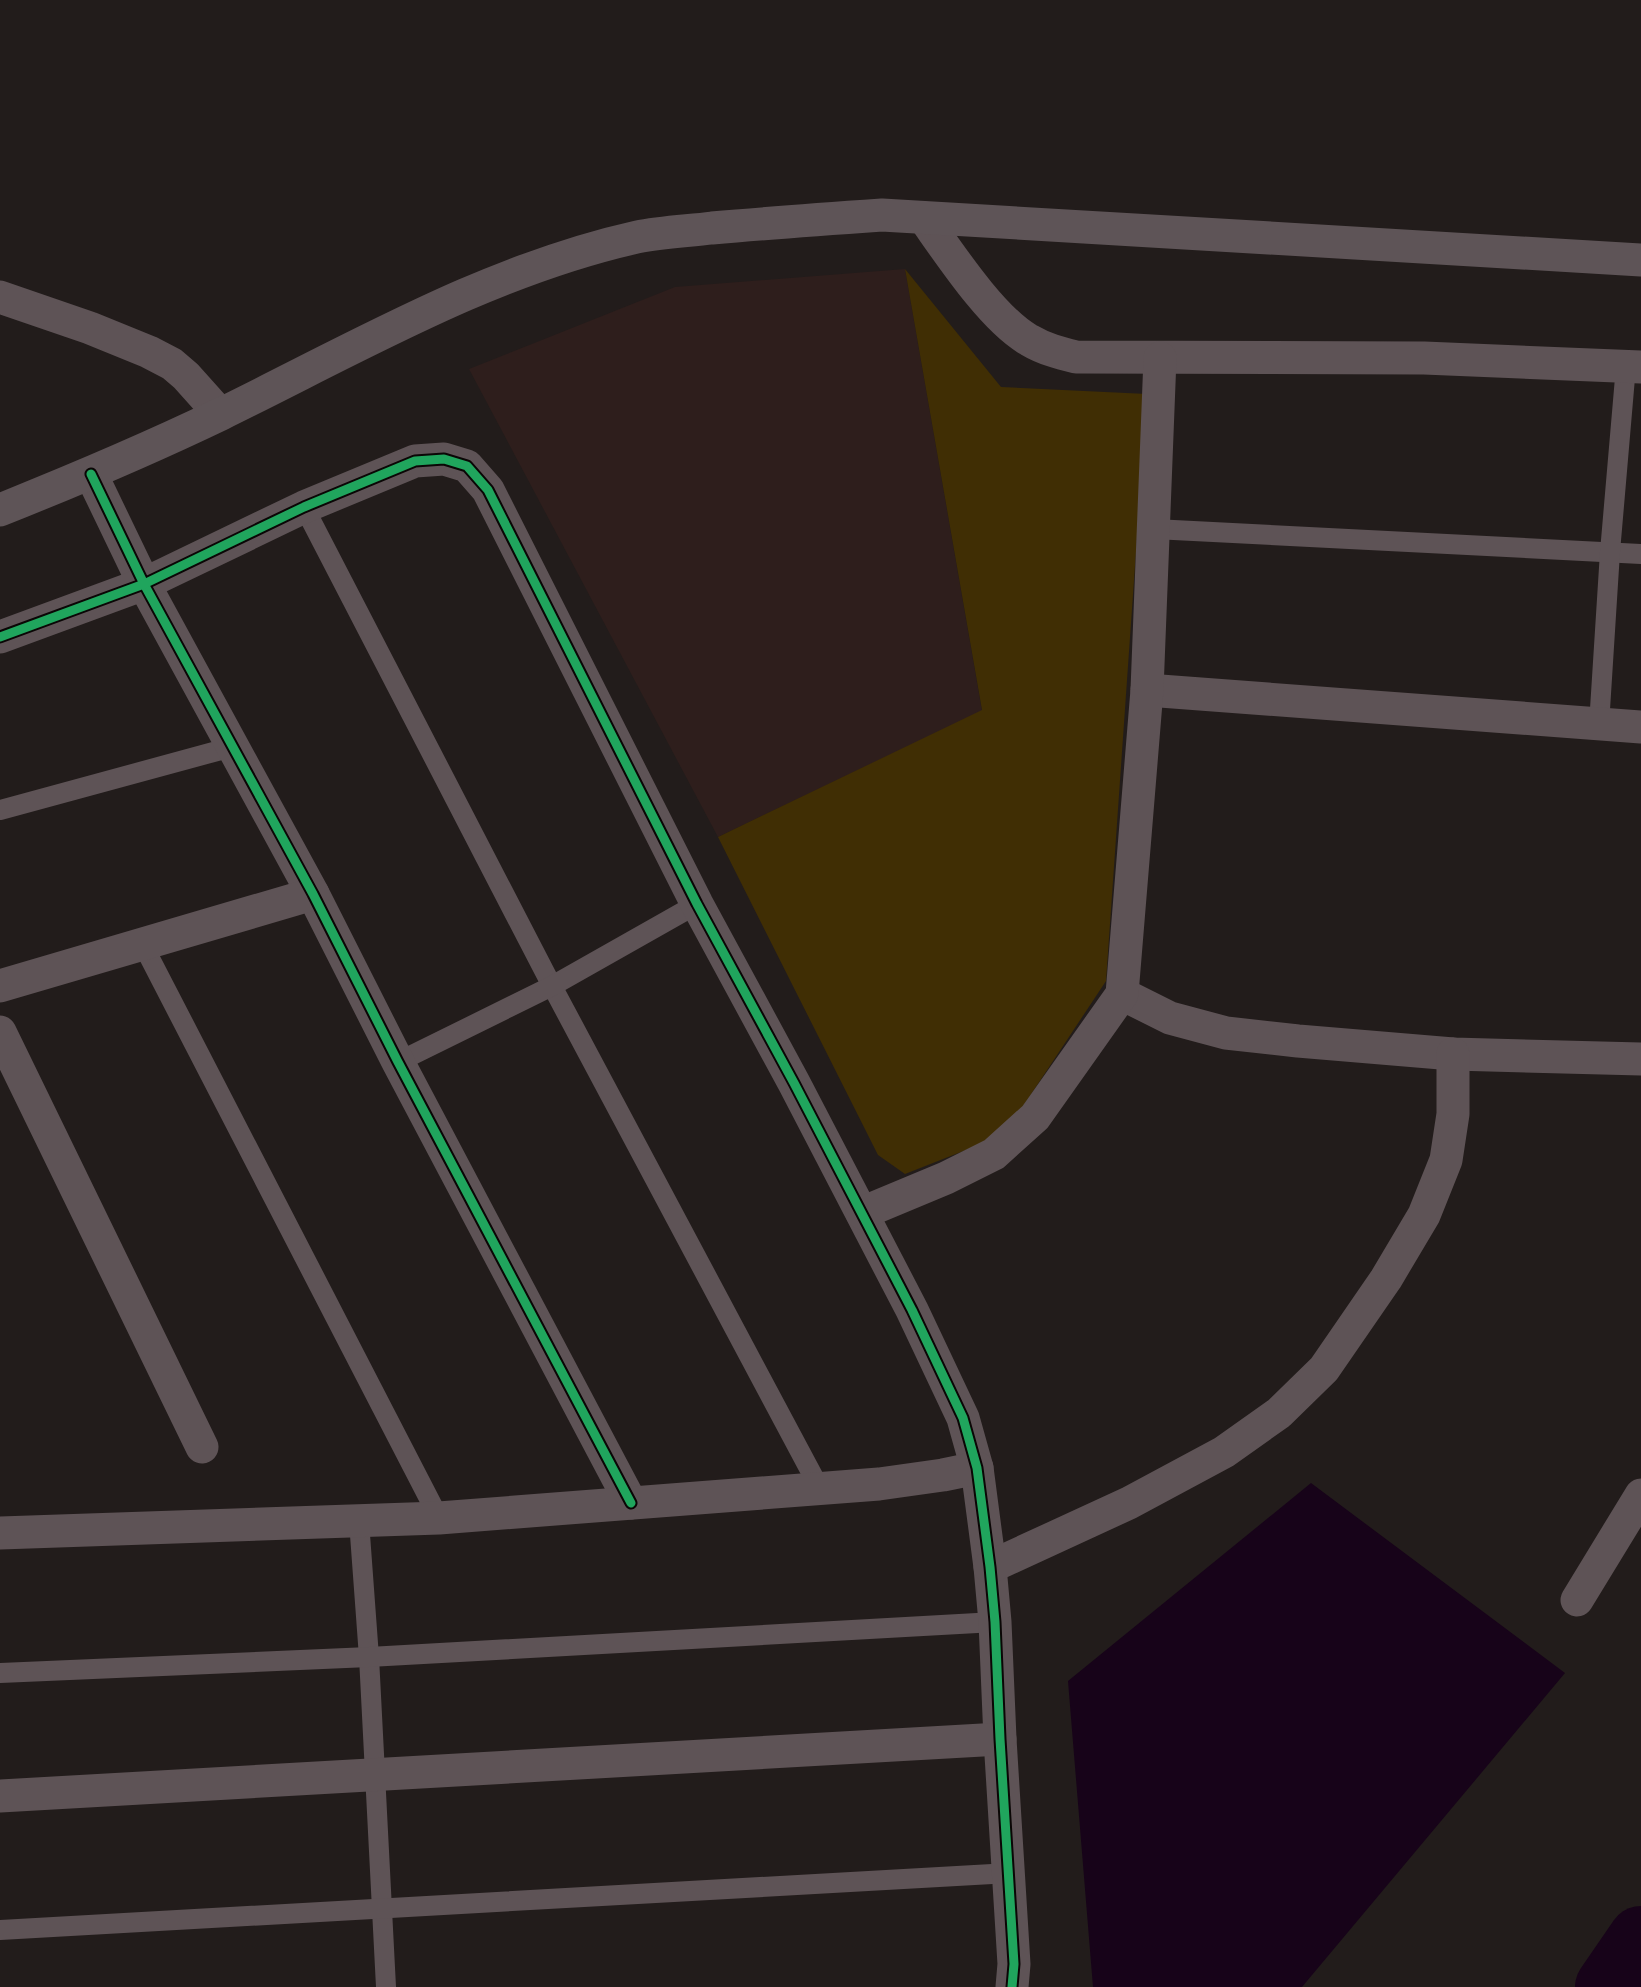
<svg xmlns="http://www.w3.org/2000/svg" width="1641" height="1987" viewBox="0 0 1641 1987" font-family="Jost,sans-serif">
  <rect width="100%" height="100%" fill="#221c1b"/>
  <path fill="#2e1e1c" d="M905 269 982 711 718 837 469 369 675 287Z"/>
  <path fill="#402e04" d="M905 269 1001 387 1147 394 1106 981 1004 1135 905 1174 878 1155 718 837 982 710Z"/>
  <path fill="#170319" d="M1311 1483 1565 1673 1302 1987H1093L1068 1681Z"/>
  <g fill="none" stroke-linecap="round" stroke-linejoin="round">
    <path stroke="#170319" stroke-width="66" d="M1608 1987 1641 1939"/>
    <g stroke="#5e5356" stroke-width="20">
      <path d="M304 507 552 986 820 1489"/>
      <path d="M1154 529 1641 554"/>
      <path d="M1599 725 1610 552 1626 366"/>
      <path d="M0 810 232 747"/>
      <path d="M142 943 439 1518"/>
      <path d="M398 1062 552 986 697 904"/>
      <path d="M359 1521 369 1657 386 1987"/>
      <path d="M0 1673 369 1657 995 1622"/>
      <path d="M0 1930 1010 1873"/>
    </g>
    <g stroke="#5e5356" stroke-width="33">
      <path d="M924 218C949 253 992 319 1029 340 1044 349 1060 353 1076 357L1424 358 1641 367"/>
      <path d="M0 297 90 328 149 352 172 364 186 376 220 414"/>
      <path d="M91 474 144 584 313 894 398 1062 631 1503"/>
      <path d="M0 637 144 584 304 507 415 461 444 459 467 466 488 490 697 904 794 1083 912 1310 963 1418 977 1468 990 1567 995 1622 1000 1739 1014 1964 1012 1987"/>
      <path d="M1147 690 1641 727"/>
      <path d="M0 986 313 894"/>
      <path d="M1122 994 1170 1018 1226 1033 1298 1041 1453 1054 1641 1059"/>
      <path d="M0 1032 202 1447"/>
      <path d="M862 1213 946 1178 994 1154 1035 1117 1122 994 1147 690 1160 358"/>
      <path d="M0 1533 439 1518 879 1484 943 1475 977 1468"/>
      <path d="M990 1567 1129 1503 1224 1452 1279 1413 1324 1369 1386 1279 1424 1215 1446 1160 1453 1114V1054"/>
      <path d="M1577 1600 1641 1495"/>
      <path d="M0 1796 1000 1739"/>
    </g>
    <path stroke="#5e5457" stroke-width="33" d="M0 510C75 480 148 449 221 414 356 348 489 270 637 237 662 232 688 231 712 228 769 223 825 219 882 215L1641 260"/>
    <g stroke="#0a0605" stroke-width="13">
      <g id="cycleway">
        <path d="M91 474 144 584 313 894 398 1062 631 1503"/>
        <path d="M0 637 144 584 304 507 415 461 444 459 467 466 488 490 697 904 794 1083 912 1310 963 1418 977 1468 990 1567 995 1622 1000 1739 1014 1964 1012 1987"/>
      </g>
    </g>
    <use href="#cycleway" stroke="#20a55d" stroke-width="9"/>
  </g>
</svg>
